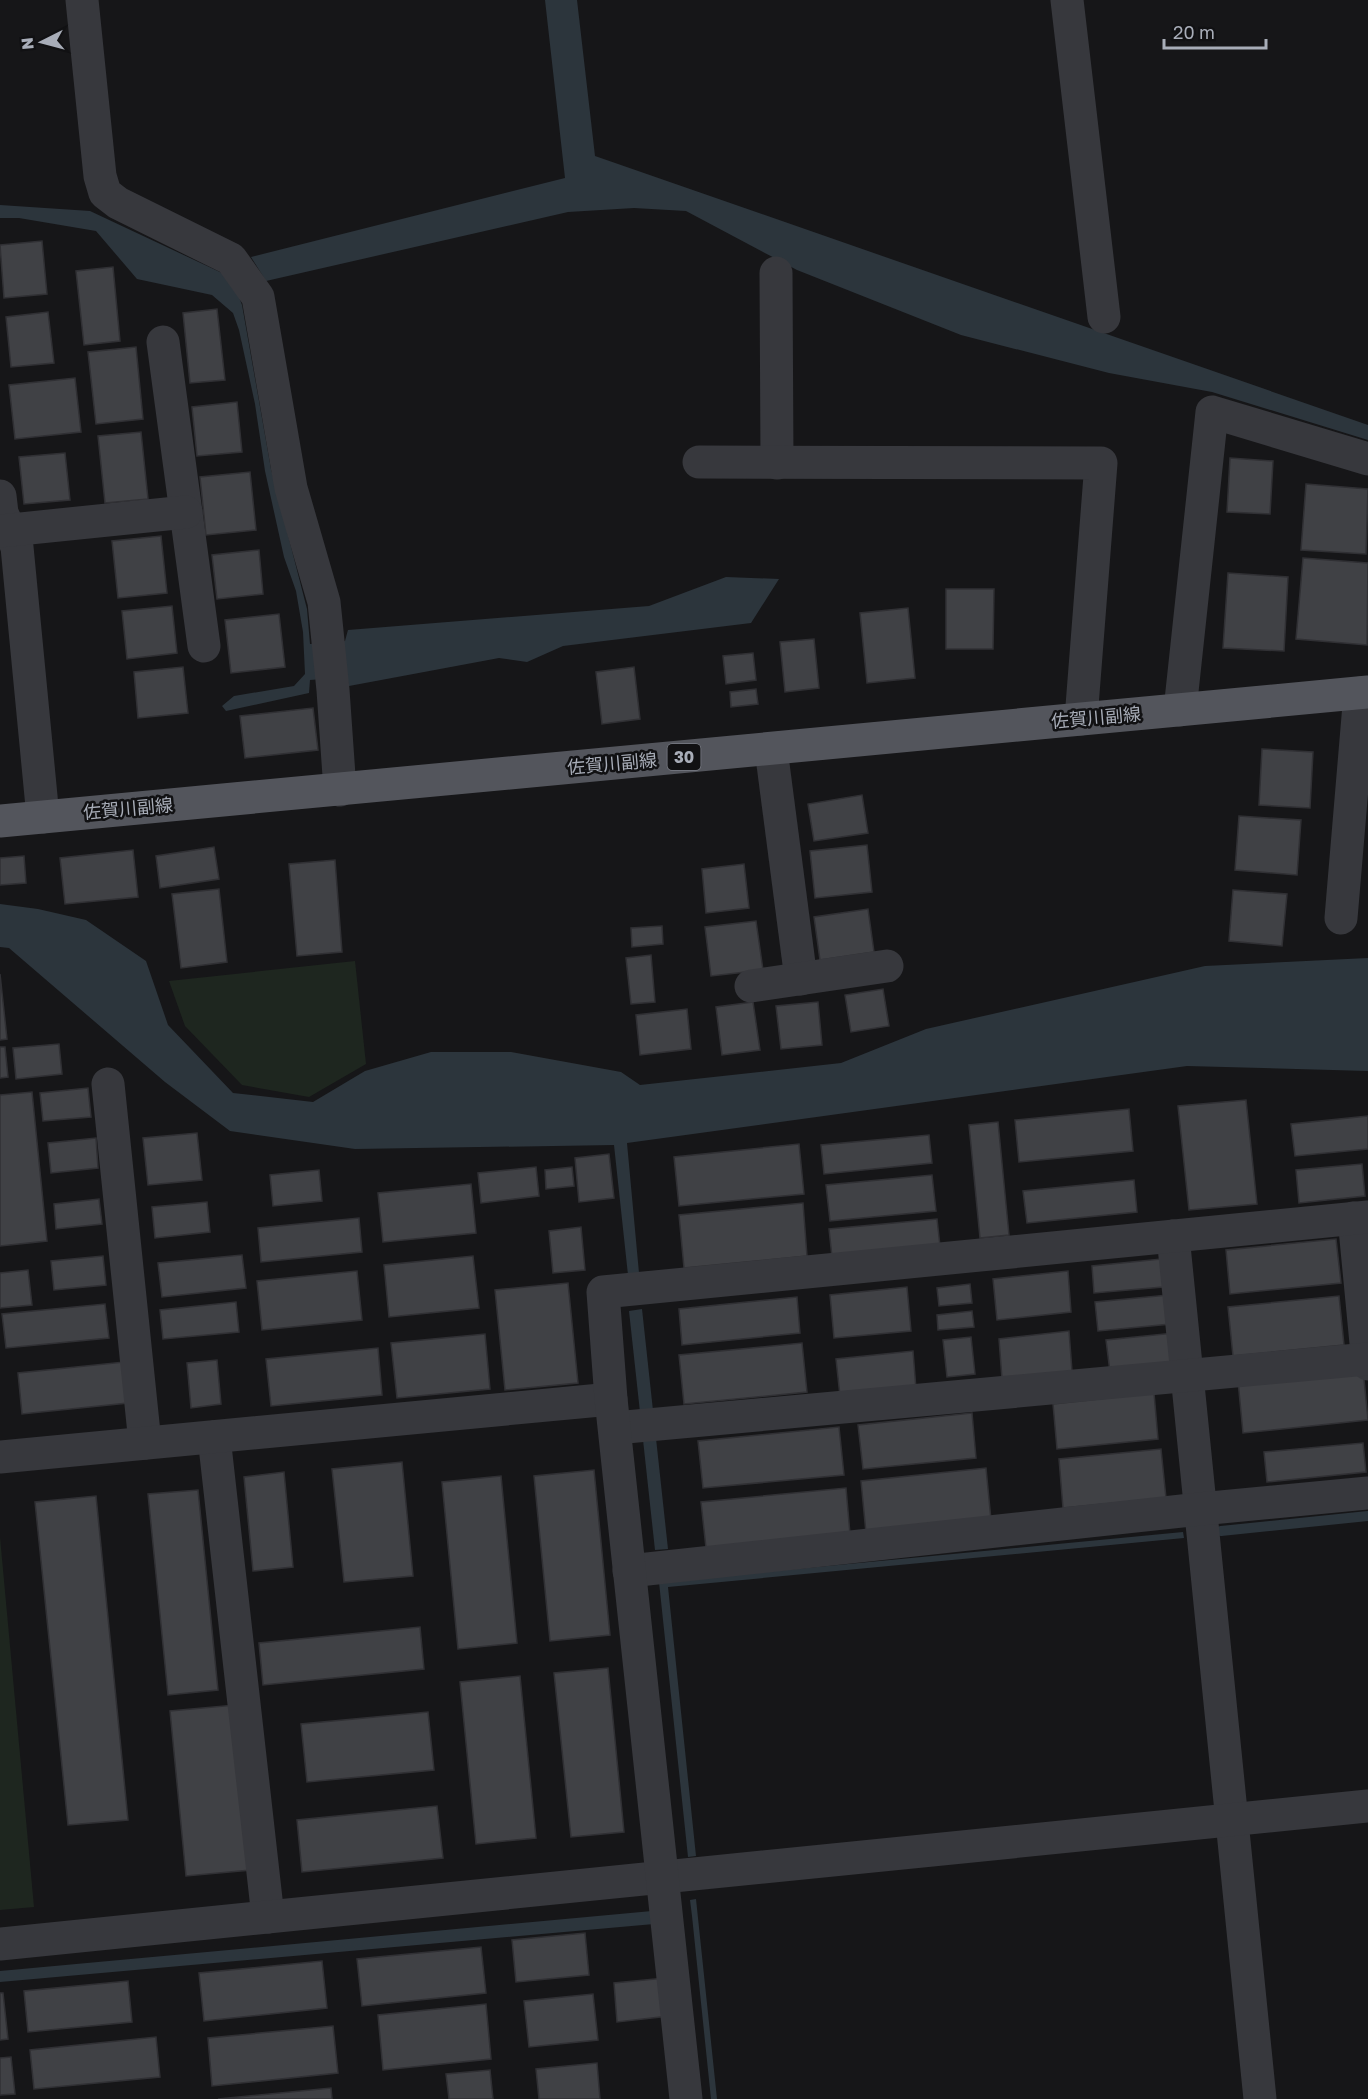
<svg xmlns="http://www.w3.org/2000/svg" width="1368" height="2099" viewBox="0 0 1368 2099" font-family="'Golos Text','Noto Sans JP',sans-serif">
  <rect width="100%" height="100%" fill="#161618"/>
  <g fill="#1e261f">
    <path d="M355 961 366 1064 309 1097 242 1085 185 1026 169 981Z"/>
    <path d="M0 1537 34 1907 0 1910Z"/>
  </g>
  <g fill="#2c353c">
    <path d="M545 0H577L595 156 1368 425V440L1212 392 1109 373 961 335 797 270 686 211 634 208 568 212 266 281 251 257 565 178Z"/>
    <path d="M0 205 90 211 222 273 234 284 242 305 271 469 307 609 310 644 345 641 348 630 649 606 726 577 779 579 751 623 563 646 527 662 499 658 349 686 347 677 310 680 309 693 226 711 222 706 234 696 294 686 305 674 303 632 296 591 284 557 265 471 255 404 239 330 233 313 212 295 137 279 96 231 19 218H0Z"/>
    <path d="M0 904 38 909 86 920 146 961 168 1025 233 1093 313 1102 365 1071 431 1052H511L621 1072 640 1085 841 1063 926 1029 1205 966 1368 958V1071L1187 1066 627 1143 639 1273 628 1275 614 1145 355 1149 230 1131 165 1082 9 948 0 947Z"/>
    <path d="M642 1309 668 1549 655 1550 629 1311Z"/>
    <path d="M1183 1532 1184 1538 668 1587 696 1856 688 1857 659 1582Z"/>
    <path d="M696 1899 717 2099H711L692 1916 690 1900Z"/>
    <path d="M652 1911 654 1924 0 1982V1971Z"/>
  </g>
  <g fill="none" stroke-linecap="round" stroke-linejoin="round">
    <path stroke="#2c353c" stroke-width="10" d="M1221 1531 1368 1516"/>
  </g>
  <g fill="#404145" stroke="#303034" stroke-width="1.5">
    <path d="M42 241 47 294 4 298 0 245Z"/>
    <path d="M113 267 120 341 84 345 76 271Z"/>
    <path d="M217 309 225 380 190 383 183 313Z"/>
    <path d="M48 312 54 363 11 367 6 317Z"/>
    <path d="M136 347 143 419 96 424 88 352Z"/>
    <path d="M75 378 81 432 15 439 9 385Z"/>
    <path d="M237 402 242 452 197 456 192 407Z"/>
    <path d="M141 432 148 499 105 503 98 436Z"/>
    <path d="M65 453 70 500 24 504 19 457Z"/>
    <path d="M1230 458 1273 461 1270 514 1227 512Z"/>
    <path d="M250 472 256 530 206 535 200 477Z"/>
    <path d="M1306 484 1368 489 1366 554 1301 550Z"/>
    <path d="M161 536 167 593 118 598 112 541Z"/>
    <path d="M259 550 263 594 217 599 212 555Z"/>
    <path d="M1303 558 1368 563 1367 645 1296 639Z"/>
    <path d="M1228 573 1288 577 1284 651 1223 648Z"/>
    <path d="M946 589H994L993 649H946Z"/>
    <path d="M172 606 177 653 127 659 122 611Z"/>
    <path d="M908 608 915 678 867 683 860 613Z"/>
    <path d="M279 614 285 667 231 673 225 620Z"/>
    <path d="M814 639 819 688 785 692 780 642Z"/>
    <path d="M753 653 756 680 726 684 723 656Z"/>
    <path d="M183 667 188 713 138 718 134 672Z"/>
    <path d="M634 667 640 719 602 724 596 672Z"/>
    <path d="M756 689 758 704 731 707 730 692Z"/>
    <path d="M313 708 318 750 245 758 240 716Z"/>
    <path d="M1262 749 1313 752 1310 808 1259 805Z"/>
    <path d="M862 795 868 833 814 841 808 804Z"/>
    <path d="M1239 816 1301 820 1297 875 1235 870Z"/>
    <path d="M867 845 872 892 815 898 810 851Z"/>
    <path d="M214 847 219 879 160 888 156 856Z"/>
    <path d="M133 850 138 897 65 904 60 858Z"/>
    <path d="M24 856 26 883 0 885V858Z"/>
    <path d="M335 860 342 952 297 956 289 864Z"/>
    <path d="M744 864 749 908 706 913 702 869Z"/>
    <path d="M219 889 227 962 181 968 172 894Z"/>
    <path d="M1233 890 1287 894 1282 946 1229 941Z"/>
    <path d="M868 909 874 952 820 960 814 917Z"/>
    <path d="M756 921 763 970 711 976 705 927Z"/>
    <path d="M662 926 663 944 632 947 631 928Z"/>
    <path d="M651 955 655 1002 631 1004 626 958Z"/>
    <path d="M0 974 7 1039 0 1040Z"/>
    <path d="M883 989 889 1026 851 1032 845 995Z"/>
    <path d="M753 1002 760 1050 722 1055 716 1007Z"/>
    <path d="M818 1002 822 1045 781 1049 776 1006Z"/>
    <path d="M687 1009 691 1049 640 1055 636 1015Z"/>
    <path d="M59 1044 62 1074 16 1079 13 1048Z"/>
    <path d="M0 1047H5L8 1077 0 1078Z"/>
    <path d="M88 1088 91 1117 43 1121 40 1093Z"/>
    <path d="M32 1092 47 1241 0 1246V1095Z"/>
    <path d="M1246 1100 1257 1204 1189 1210 1178 1106Z"/>
    <path d="M1129 1109 1133 1151 1019 1162 1015 1120Z"/>
    <path d="M1368 1116V1149L1295 1156 1291 1124Z"/>
    <path d="M998 1122 1009 1235 980 1238 969 1125Z"/>
    <path d="M197 1133 202 1180 148 1185 143 1138Z"/>
    <path d="M929 1135 932 1163 824 1174 821 1145Z"/>
    <path d="M96 1138 98 1168 51 1173 48 1143Z"/>
    <path d="M799 1144 804 1194 679 1206 674 1157Z"/>
    <path d="M609 1154 614 1198 579 1202 575 1158Z"/>
    <path d="M1362 1164 1365 1196 1299 1203 1296 1170Z"/>
    <path d="M536 1167 539 1196 481 1203 478 1173Z"/>
    <path d="M572 1167 574 1186 546 1189 545 1170Z"/>
    <path d="M319 1170 322 1201 273 1206 270 1175Z"/>
    <path d="M932 1175 936 1211 830 1221 826 1185Z"/>
    <path d="M1134 1180 1137 1212 1027 1223 1023 1191Z"/>
    <path d="M471 1184 476 1233 383 1242 378 1193Z"/>
    <path d="M99 1199 102 1224 56 1229 54 1204Z"/>
    <path d="M207 1202 210 1232 155 1238 152 1207Z"/>
    <path d="M803 1203 807 1256 684 1268 679 1215Z"/>
    <path d="M359 1218 362 1252 261 1262 258 1228Z"/>
    <path d="M937 1219 940 1246 832 1257 829 1229Z"/>
    <path d="M581 1227 585 1270 553 1273 549 1231Z"/>
    <path d="M1336 1239 1341 1283 1230 1294 1226 1250Z"/>
    <path d="M242 1255 246 1288 162 1297 158 1263Z"/>
    <path d="M103 1256 106 1285 54 1290 51 1261Z"/>
    <path d="M473 1256 479 1308 389 1317 384 1265Z"/>
    <path d="M1161 1259 1163 1287 1094 1293 1092 1266Z"/>
    <path d="M28 1270 32 1305 0 1308V1273Z"/>
    <path d="M357 1271 362 1320 262 1330 257 1281Z"/>
    <path d="M1068 1271 1071 1312 997 1320 993 1279Z"/>
    <path d="M568 1283 578 1383 505 1390 495 1290Z"/>
    <path d="M970 1284 972 1303 939 1306 937 1288Z"/>
    <path d="M907 1287 911 1331 834 1338 830 1295Z"/>
    <path d="M1168 1295 1171 1324 1098 1331 1095 1302Z"/>
    <path d="M1339 1296 1344 1345 1233 1356 1228 1307Z"/>
    <path d="M797 1297 800 1333 682 1345 679 1309Z"/>
    <path d="M236 1302 239 1332 163 1339 160 1310Z"/>
    <path d="M105 1304 109 1338 6 1348 2 1314Z"/>
    <path d="M972 1311 974 1327 938 1330 937 1315Z"/>
    <path d="M1069 1331 1072 1371 1002 1379 999 1339Z"/>
    <path d="M1174 1333 1177 1365 1110 1372 1106 1340Z"/>
    <path d="M485 1334 490 1389 397 1398 391 1343Z"/>
    <path d="M971 1337 975 1374 947 1377 943 1340Z"/>
    <path d="M802 1343 807 1392 684 1404 679 1355Z"/>
    <path d="M378 1348 382 1395 271 1406 266 1359Z"/>
    <path d="M913 1351 916 1389 840 1396 836 1359Z"/>
    <path d="M217 1360 221 1404 191 1408 187 1363Z"/>
    <path d="M124 1362 128 1403 22 1414 18 1373Z"/>
    <path d="M1363 1369 1368 1420 1243 1433 1238 1381Z"/>
    <path d="M1154 1393 1158 1439 1057 1449 1053 1404Z"/>
    <path d="M972 1413 976 1458 863 1469 858 1425Z"/>
    <path d="M839 1427 844 1475 703 1488 698 1441Z"/>
    <path d="M1363 1443 1366 1472 1267 1482 1264 1452Z"/>
    <path d="M1161 1449 1166 1498 1063 1508 1059 1459Z"/>
    <path d="M402 1462 413 1576 344 1582 332 1469Z"/>
    <path d="M986 1468 991 1520 866 1533 861 1481Z"/>
    <path d="M594 1470 610 1635 550 1641 534 1476Z"/>
    <path d="M284 1472 293 1567 253 1571 244 1477Z"/>
    <path d="M501 1476 517 1643 458 1649 442 1482Z"/>
    <path d="M846 1488 850 1534 706 1548 701 1502Z"/>
    <path d="M198 1490 218 1690 168 1695 148 1494Z"/>
    <path d="M96 1496 128 1820 68 1825 35 1502Z"/>
    <path d="M420 1627 424 1669 263 1685 259 1643Z"/>
    <path d="M608 1668 624 1832 571 1837 554 1673Z"/>
    <path d="M520 1676 536 1838 476 1844 460 1682Z"/>
    <path d="M235 1705 251 1870 186 1876 170 1711Z"/>
    <path d="M428 1712 434 1770 307 1782 301 1724Z"/>
    <path d="M437 1806 443 1858 302 1872 297 1820Z"/>
    <path d="M585 1933 589 1975 516 1982 512 1940Z"/>
    <path d="M481 1947 486 1993 362 2006 357 1959Z"/>
    <path d="M322 1961 327 2008 204 2021 199 1973Z"/>
    <path d="M665 1978 669 2016 617 2022 614 1983Z"/>
    <path d="M128 1981 132 2022 28 2032 24 1991Z"/>
    <path d="M0 1993H3L8 2039 0 2040Z"/>
    <path d="M593 1994 598 2040 529 2047 524 2001Z"/>
    <path d="M486 2004 491 2059 383 2070 378 2015Z"/>
    <path d="M333 2026 338 2073 212 2086 208 2038Z"/>
    <path d="M156 2037 160 2077 34 2089 30 2050Z"/>
    <path d="M11 2057 15 2094 0 2095V2058Z"/>
    <path d="M597 2063 600 2099H539L536 2069Z"/>
    <path d="M490 2070 493 2099H449L446 2074Z"/>
    <path d="M331 2088 332 2099H218Z"/>
  </g>
  <g fill="none" stroke-linecap="round" stroke-linejoin="round">
    <g stroke="#37383d" stroke-width="33">
      <path d="M82 0 100 176 105 193 118 203 231 259 258 297 291 488 324 602 333 690 340 790"/>
      <path d="M1067 0 1104 317"/>
      <path d="M776 273 777 463"/>
      <path d="M163 342 204 646"/>
      <path d="M699 462 1101 463 1081 719"/>
      <path d="M0 496 2 513 17 547 43 817"/>
      <path d="M0 531 186 512"/>
      <path d="M1180 710 1212 412 1368 459"/>
      <path d="M771 749 801 979"/>
      <path d="M1341 918 1360 693"/>
      <path d="M751 986 887 966"/>
      <path d="M108 1084 145 1443"/>
      <path d="M1354 1218 1368 1364"/>
      <path d="M1173 1236 1260 2099"/>
      <path d="M615 1428 1368 1359"/>
      <path d="M214 1437 268 1917"/>
      <path d="M0 1457 611 1399"/>
      <path d="M629 1571 1200 1509 1368 1493"/>
      <path d="M0 1944 1368 1806"/>
      <path d="M686 2099 611 1399 603 1292 1368 1217"/>
    </g>
    <path stroke="#53555c" stroke-width="33" d="M0 821 1368 692"/>
  </g>
  <g text-anchor="middle" stroke-width="5" stroke-linejoin="round" paint-order="stroke">
    <rect fill="#111113" stroke="#7b7e86" stroke-width="1.5" x="667.5" y="744" width="33" height="26" rx="4.5"/>
    <g font-size="16" font-weight="bold" fill="#a8adb8">
      <text x="684" y="763">30</text>
    </g>
    <g font-size="18" fill="#a8adb8" stroke="#111113">
      <text transform="translate(1096 718) rotate(-5)" y="6">佐賀川副線</text>
      <text transform="translate(612 764) rotate(-5)" y="6">佐賀川副線</text>
      <text transform="translate(128 809) rotate(-5)" y="6">佐賀川副線</text>
    </g>
  </g>
  <g transform="translate(42 42) rotate(264)" stroke="#111113" stroke-width="4.5" paint-order="stroke">
  <path d="M0-4.5L10 22L0 15L-10 22Z" fill="#a8adb8"/>
  <text y="-9" font-size="16" font-weight="bold" text-anchor="middle" fill="#a8adb8">N</text>
  </g>
  <path d="M1164 39v9h102v-9" fill="none" stroke="#a8adb8" stroke-width="3"/>
  <text x="1173" y="39" font-size="18" fill="#a8adb8" stroke="#111113" stroke-width="4.5" paint-order="stroke">20 m</text>
</svg>
